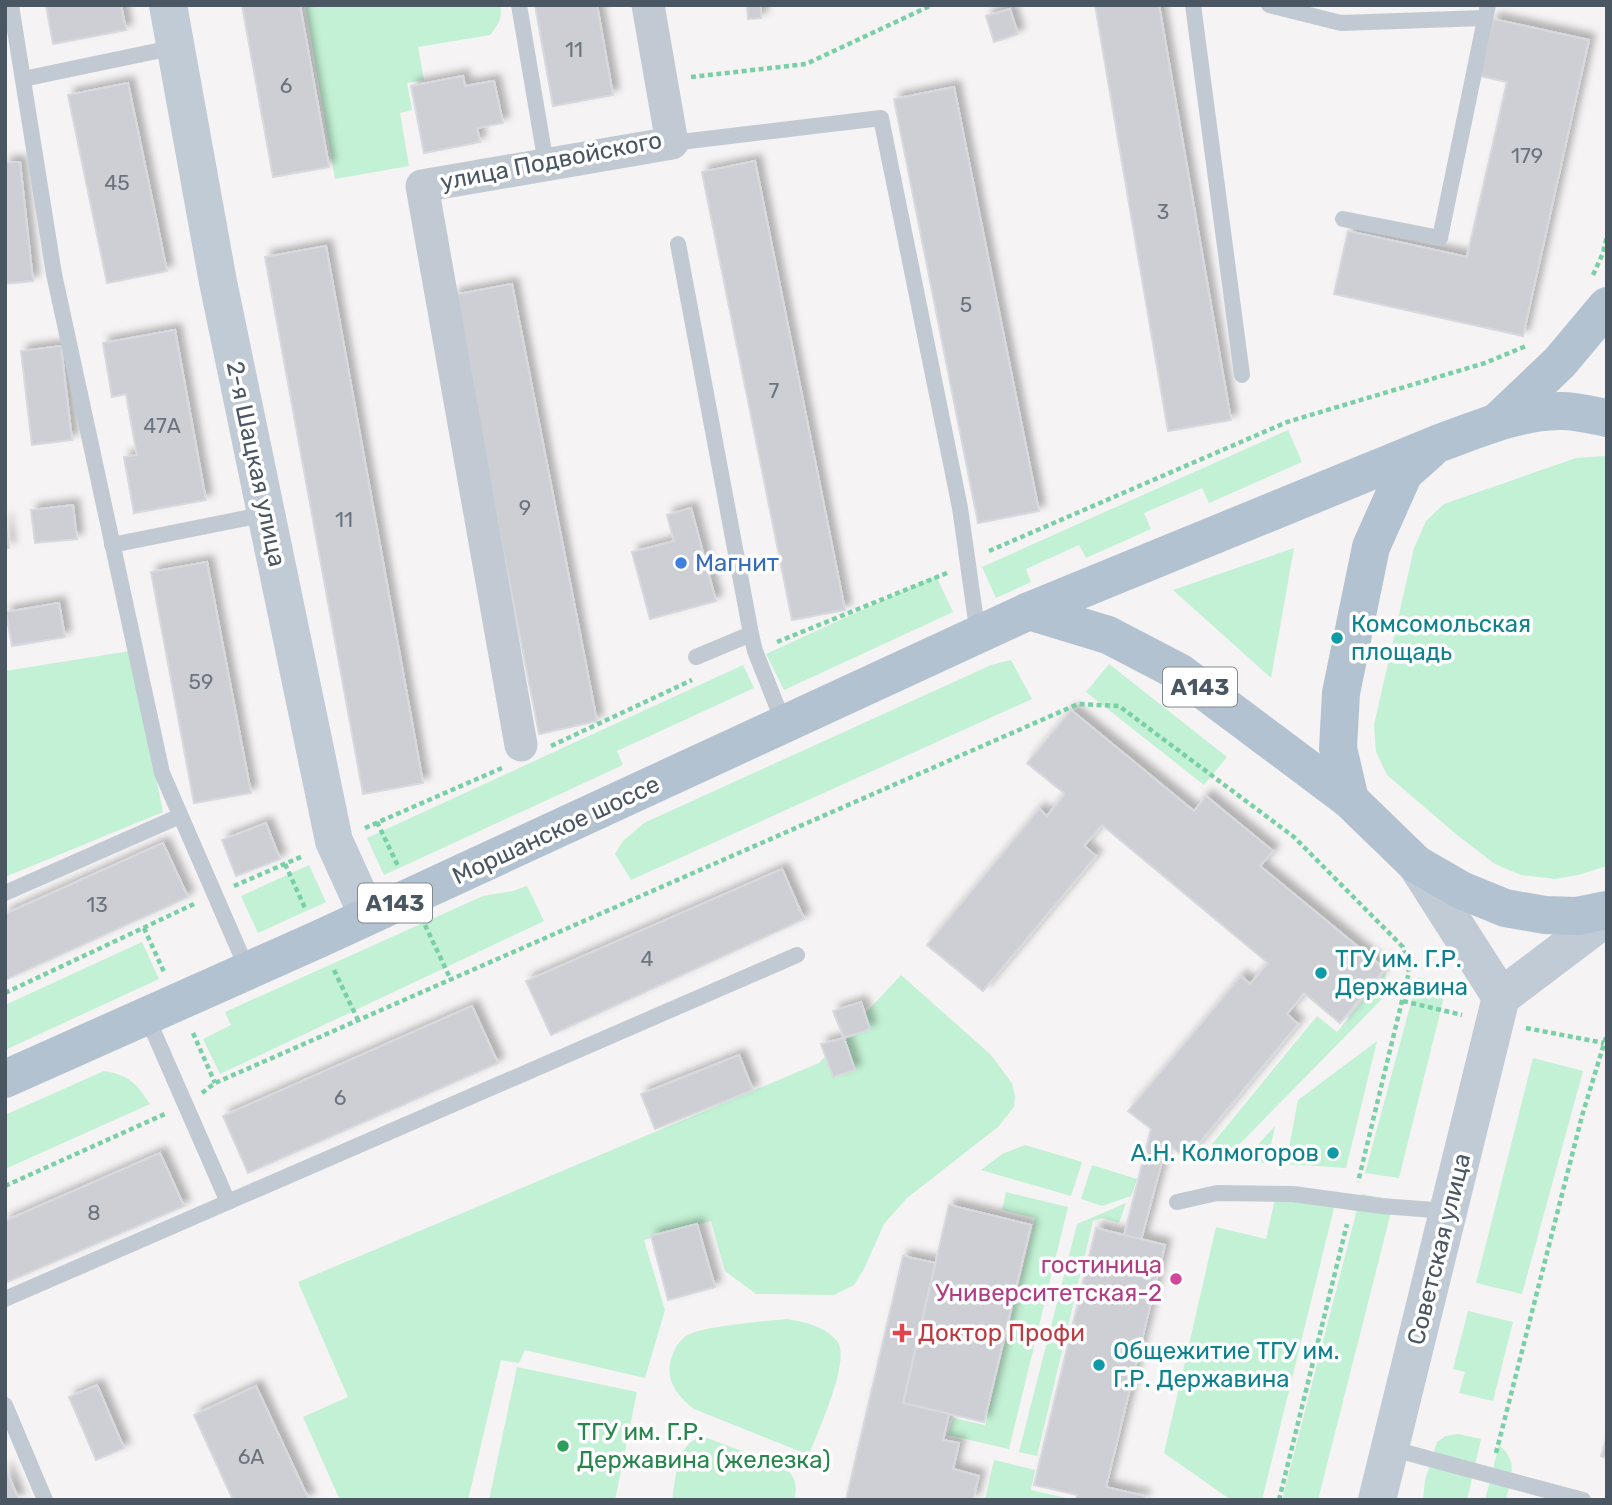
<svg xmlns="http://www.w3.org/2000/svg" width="1612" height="1505" viewBox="0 0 1612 1505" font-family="Rubik,sans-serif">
  <defs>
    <filter id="shadow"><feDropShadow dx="6" dy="-6" stdDeviation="3.5" flood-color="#0004"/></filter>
  </defs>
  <rect width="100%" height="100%" fill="#f5f3f3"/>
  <g fill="#c3f1d5">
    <path d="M305 5H500C503 18 498 25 490 35L418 47 424 80 407 83 412 110 400 113 409 166 335 179Z"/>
    <path d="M1288 430 1302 462 1209 503 1202 488 1144 513 1151 529 1086 558 1079 545 1026 569 1031 582 996 598 982 567Z"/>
    <path d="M1605 456 1607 457V866L1578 875 1555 879 1521 875 1495 864 1457 835 1387 775 1376 752 1374 725 1414 548 1426 521 1444 504 1576 458Z"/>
    <path d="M1294 548 1271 678 1173 590Z"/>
    <path d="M936 576 953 612 784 690 766 654Z"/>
    <path d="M130 651 163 812 5 877V671Z"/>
    <path d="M1011 660 1032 699 631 880 615 854 623 841 644 823 991 665Z"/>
    <path d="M1109 664 1227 757 1204 785 1086 692Z"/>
    <path d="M743 665 754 688 617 751 623 765 384 875 367 838Z"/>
    <path d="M309 865 326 902 258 933 241 896Z"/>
    <path d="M527 886 544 921 220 1074 203 1039 231 1025 225 1012 483 896 513 891Z"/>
    <path d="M142 942 159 979 5 1050V1005Z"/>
    <path d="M1386 972 1382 999 1222 1162 1208 1149 1317 1016 1337 1032Z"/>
    <path d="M901 975 990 1054 1012 1083 1015 1096 1014 1107 998 1127 907 1198 884 1224 864 1269 854 1285 834 1295 756 1294 725 1271 711 1221 644 1240 665 1310 645 1378 525 1350 519 1363 501 1360 468 1500H340L303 1417 348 1397 298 1282 819 1063Z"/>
    <path d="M1418 977 1447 985 1399 1178 1365 1173Z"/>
    <path d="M1377 1041 1346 1168 1286 1164 1298 1100Z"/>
    <path d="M1533 1058 1583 1071 1522 1294 1476 1283Z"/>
    <path d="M104 1071C129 1075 136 1083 150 1104L5 1169V1115Z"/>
    <path d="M1275 1126 1267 1163 1242 1162Z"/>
    <path d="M1025 1145 1082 1162 1071 1196 981 1170 1002 1154Z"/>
    <path d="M1092 1165 1137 1179 1131 1196 1102 1206 1081 1199Z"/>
    <path d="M1278 1186 1338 1192 1262 1500H1231L1164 1453 1216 1227 1266 1239Z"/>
    <path d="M1006 1192 1068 1207 1009 1449 948 1435 953 1418 985 1425 1035 1218 1002 1210Z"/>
    <path d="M1361 1194 1394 1200 1318 1500H1282Z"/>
    <path d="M1126 1203 1119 1223 1102 1218 1093 1221 1037 1456 1019 1452 1077 1224Z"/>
    <path d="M1468 1311 1513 1322 1493 1401 1459 1393 1465 1372 1453 1369Z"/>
    <path d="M787 1319C804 1322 825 1326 837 1341 852 1359 817 1433 809 1455L694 1409C679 1397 667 1384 670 1364 671 1355 678 1341 686 1336 700 1326 767 1321 787 1319Z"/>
    <path d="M517 1367 637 1392 615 1500H489Z"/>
    <path d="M1458 1434 1481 1439 1467 1500H1423L1425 1480 1437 1442 1446 1436Z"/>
    <path d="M700 1438H707L787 1468C795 1479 798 1486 794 1500H672C676 1480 676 1443 700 1438Z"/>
    <path d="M1499 1445C1519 1462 1511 1477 1506 1500H1485Z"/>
    <path d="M994 1460 1035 1470 1031 1490 1075 1500H985Z"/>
  </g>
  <g fill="#cdcfd5" stroke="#d7d9de" stroke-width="2" filter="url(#shadow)">
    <path d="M46 5H121L126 30 53 44Z"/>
    <path d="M242 5H300L329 167 273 177Z"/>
    <path d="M535 5H597L613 95 553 106Z"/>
    <path d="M747 5H761V18L748 19Z"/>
    <path d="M1095 5H1159L1231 420 1168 431Z"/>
    <path d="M1010 9 1018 34 994 42 986 16Z"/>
    <path d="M1493 19 1589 40 1523 336 1334 294 1348 231 1467 257 1507 82 1480 76Z"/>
    <path d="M463 76 465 86 494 81 503 123 477 128 480 142 424 153 411 86Z"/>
    <path d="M128 83 167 271 107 283 68 95Z"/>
    <path d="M954 87 1039 511 978 523 894 99Z"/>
    <path d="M755 161 845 610 792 620 702 172Z"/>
    <path d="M20 162 33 281 5 284V163Z"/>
    <path d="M326 246 423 783 363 794 265 257Z"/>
    <path d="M512 284 597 721 539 734 453 295Z"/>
    <path d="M175 330 206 500 134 513 124 457 137 455 126 394 112 397 103 343Z"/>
    <path d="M61 346 72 440 32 445 21 351Z"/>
    <path d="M73 505 77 539 35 543 31 510Z"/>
    <path d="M691 508 716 601 650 619 632 552 674 541 667 515Z"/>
    <path d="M5 519 9 548H5Z"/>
    <path d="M207 562 251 793 194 803 151 572Z"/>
    <path d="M59 603 65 637 12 646 6 612Z"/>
    <path d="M1071 710 1194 811 1206 796 1273 851 1260 866 1385 969 1340 1023 1304 993 1287 1014 1298 1024 1186 1159 1167 1143 1141 1240 1124 1236 1151 1129 1128 1111 1241 976 1250 984 1268 963 1102 825 1084 846 1096 856 983 991 927 945 1039 809 1047 816 1065 794 1027 763Z"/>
    <path d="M266 823 280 859 236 876 222 840Z"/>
    <path d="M163 843 188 897 5 980V914Z"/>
    <path d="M782 869 804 919 551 1035 526 981Z"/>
    <path d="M861 1002 870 1029 844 1038 833 1011Z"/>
    <path d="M472 1006 498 1063 248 1173 223 1116Z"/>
    <path d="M844 1038 855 1070 833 1077 821 1044Z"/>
    <path d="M739 1055 753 1090 655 1129 641 1094Z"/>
    <path d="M160 1153 184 1206 5 1283V1221Z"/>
    <path d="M949 1205 1031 1225 984 1422 903 1403Z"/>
    <path d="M697 1224 715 1287 668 1300 651 1236Z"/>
    <path d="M1096 1228 1165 1245 1106 1487 1144 1496V1500H1076L1077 1495 1034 1485Z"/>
    <path d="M903 1256 935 1263 903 1403 949 1414 943 1440 959 1443 953 1469 979 1476 973 1500H846Z"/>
    <path d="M97 1385 124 1448 96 1460 69 1397Z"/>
    <path d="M256 1386 309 1500H233L194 1415Z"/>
    <path d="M1607 1437V1458L1601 1456Z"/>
    <path d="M5 1468 19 1500H5Z"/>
  </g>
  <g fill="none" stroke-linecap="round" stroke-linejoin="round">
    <g stroke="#7ad0a6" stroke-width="4.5" stroke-dasharray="5 3.5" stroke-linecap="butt">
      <path d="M691 77 806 64 932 5"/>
      <path d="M1593 275 1603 253 1607 236"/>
      <path d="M989 551 1287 422 1485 363 1526 346"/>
      <path d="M777 642 947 573"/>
      <path d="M551 746 692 680"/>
      <path d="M377 822 398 866"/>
      <path d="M365 828 502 768"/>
      <path d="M285 864 305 908"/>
      <path d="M234 886 303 856"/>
      <path d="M425 925 451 980"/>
      <path d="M144 928 164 972"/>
      <path d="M334 970 358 1020"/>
      <path d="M5 993 194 904"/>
      <path d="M1403 1001 1462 1015"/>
      <path d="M1526 1028 1604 1043"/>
      <path d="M193 1033 215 1083"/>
      <path d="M202 1093 215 1083 1078 704 1119 706 1294 837 1403 947 1409 972 1358 1182"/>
      <path d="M5 1186 167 1113"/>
      <path d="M1496 1453 1582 1116 1607 1034"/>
      <path d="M1279 1500 1347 1224"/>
    </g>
    <g stroke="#c1cad2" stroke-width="16">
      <path d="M11 5 54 274 162 773 248 971"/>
      <path d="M519 5 546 164"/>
      <path d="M1193 5 1242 375"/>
      <path d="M1269 5 1341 23 1483 18"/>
      <path d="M23 79 176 47"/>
      <path d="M672 143 881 118 960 508 978 635"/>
      <path d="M1343 219 1440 238 1488 5"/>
      <path d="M678 244 751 634 755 651 784 724"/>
      <path d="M112 545 266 514"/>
      <path d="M696 657 751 634"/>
      <path d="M5 893 180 816"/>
      <path d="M147 1017 228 1202 797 955"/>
      <path d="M1177 1202 1217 1193 1293 1194 1381 1206 1448 1211"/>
      <path d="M5 1299 228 1202"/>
      <path d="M5 1405 45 1500"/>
      <path d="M1389 1448 1583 1500"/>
    </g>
    <path stroke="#c1cad2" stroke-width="33" d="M521 745 422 186 672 143 648 5"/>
    <g stroke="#c1cbd6" stroke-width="38">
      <path d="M168 5 218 282 334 841 368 916"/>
      <path d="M1416 864 1501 997"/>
      <path d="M1501 997 1607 917"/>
      <path d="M1377 1500 1501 997"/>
    </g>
    <g stroke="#b3c2d1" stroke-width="38">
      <path d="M1498 421 1560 362 1607 306"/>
      <path d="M1029 611 1108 635 1179 672 1350 800 1416 864 1461 890 1505 908 1545 915 1577 916 1607 910"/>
      <path d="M1350 800 1338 748 1341 693 1371 547 1404 473 1430 450"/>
      <path d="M5 1079 319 939 1029 611 1437 444C1476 430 1516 412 1558 411 1573 410 1592 415 1607 418"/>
    </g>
  </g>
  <circle fill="#3f7fe0" stroke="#fff" stroke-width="2.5" cx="681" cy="563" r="7"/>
  <g fill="#0f9aa8" stroke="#fff" stroke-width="2.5">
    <circle cx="1337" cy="638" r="7"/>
    <circle cx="1321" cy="973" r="7"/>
    <circle cx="1333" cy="1153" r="7"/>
    <circle cx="1099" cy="1365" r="7"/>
  </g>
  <circle fill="#d1479c" stroke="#fff" stroke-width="2.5" cx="1176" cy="1279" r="7"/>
  <path fill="#e0444e" stroke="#fff" stroke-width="2.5" d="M898.5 1322.5h7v7h7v7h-7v7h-7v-7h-7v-7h7z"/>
  <circle fill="#2e9e5b" stroke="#fff" stroke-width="2.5" cx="563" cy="1446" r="7"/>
  <g text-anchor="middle" stroke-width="7" stroke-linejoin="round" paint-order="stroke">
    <g font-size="21" fill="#6b747e">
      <text x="574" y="57">11</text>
      <text x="286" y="93">6</text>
      <text x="1527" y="163">179</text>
      <text x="117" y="190">45</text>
      <text x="1163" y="219">3</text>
      <text x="966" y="312">5</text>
      <text x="774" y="398">7</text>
      <text x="162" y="433">47А</text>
      <text x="525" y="515">9</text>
      <text x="344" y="527">11</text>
      <text x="201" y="689">59</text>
      <text x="97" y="912">13</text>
      <text x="647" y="966">4</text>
      <text x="340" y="1105">6</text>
      <text x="94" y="1220">8</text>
      <text x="251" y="1464">6А</text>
    </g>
    <g fill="#fff" stroke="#808990" stroke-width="2">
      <rect x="1163" y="667.5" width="74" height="39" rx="5"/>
      <rect x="358" y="883.5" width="74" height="39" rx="5"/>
    </g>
    <g font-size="23" font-weight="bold" fill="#4a5661">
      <text x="1200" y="695">А143</text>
      <text x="395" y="911">А143</text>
    </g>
    <g font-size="24" fill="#4a5661" stroke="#fff">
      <text transform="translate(551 161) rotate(-11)" y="8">улица Подвойского</text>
      <text transform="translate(256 464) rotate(78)" y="8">2-я Шацкая улица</text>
      <text transform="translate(556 830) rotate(-25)" y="8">Моршанское шоссе</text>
      <text transform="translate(1439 1249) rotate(-76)" y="8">Советская улица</text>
    </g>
    <g font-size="24" fill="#366cbe" stroke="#fff" text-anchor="start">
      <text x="695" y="571">Магнит</text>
    </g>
    <g font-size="24" fill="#0d838f" stroke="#fff" text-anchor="start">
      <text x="1351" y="632">Комсомольская<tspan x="1351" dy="28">площадь</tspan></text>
      <text x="1335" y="967">ТГУ им. Г.Р.<tspan x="1335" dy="28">Державина</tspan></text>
      <text x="1319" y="1161" text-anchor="end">А.Н. Колмогоров</text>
      <text x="1113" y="1359">Общежитие ТГУ им.<tspan x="1113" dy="28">Г.Р. Державина</tspan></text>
    </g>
    <g font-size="24" fill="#b23c85" stroke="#fff" text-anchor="end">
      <text x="1162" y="1273">гостиница<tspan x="1162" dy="28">Университетская-2</tspan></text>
    </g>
    <g font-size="24" fill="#be3a42" stroke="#fff" text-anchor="start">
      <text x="918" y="1341">Доктор Профи</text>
    </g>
    <g font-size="24" fill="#27864d" stroke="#fff" text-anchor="start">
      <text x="577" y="1440">ТГУ им. Г.Р.<tspan x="577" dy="28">Державина (железка)</tspan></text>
    </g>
  </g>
  <rect width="1612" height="1505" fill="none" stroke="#4a5661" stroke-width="14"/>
</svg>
